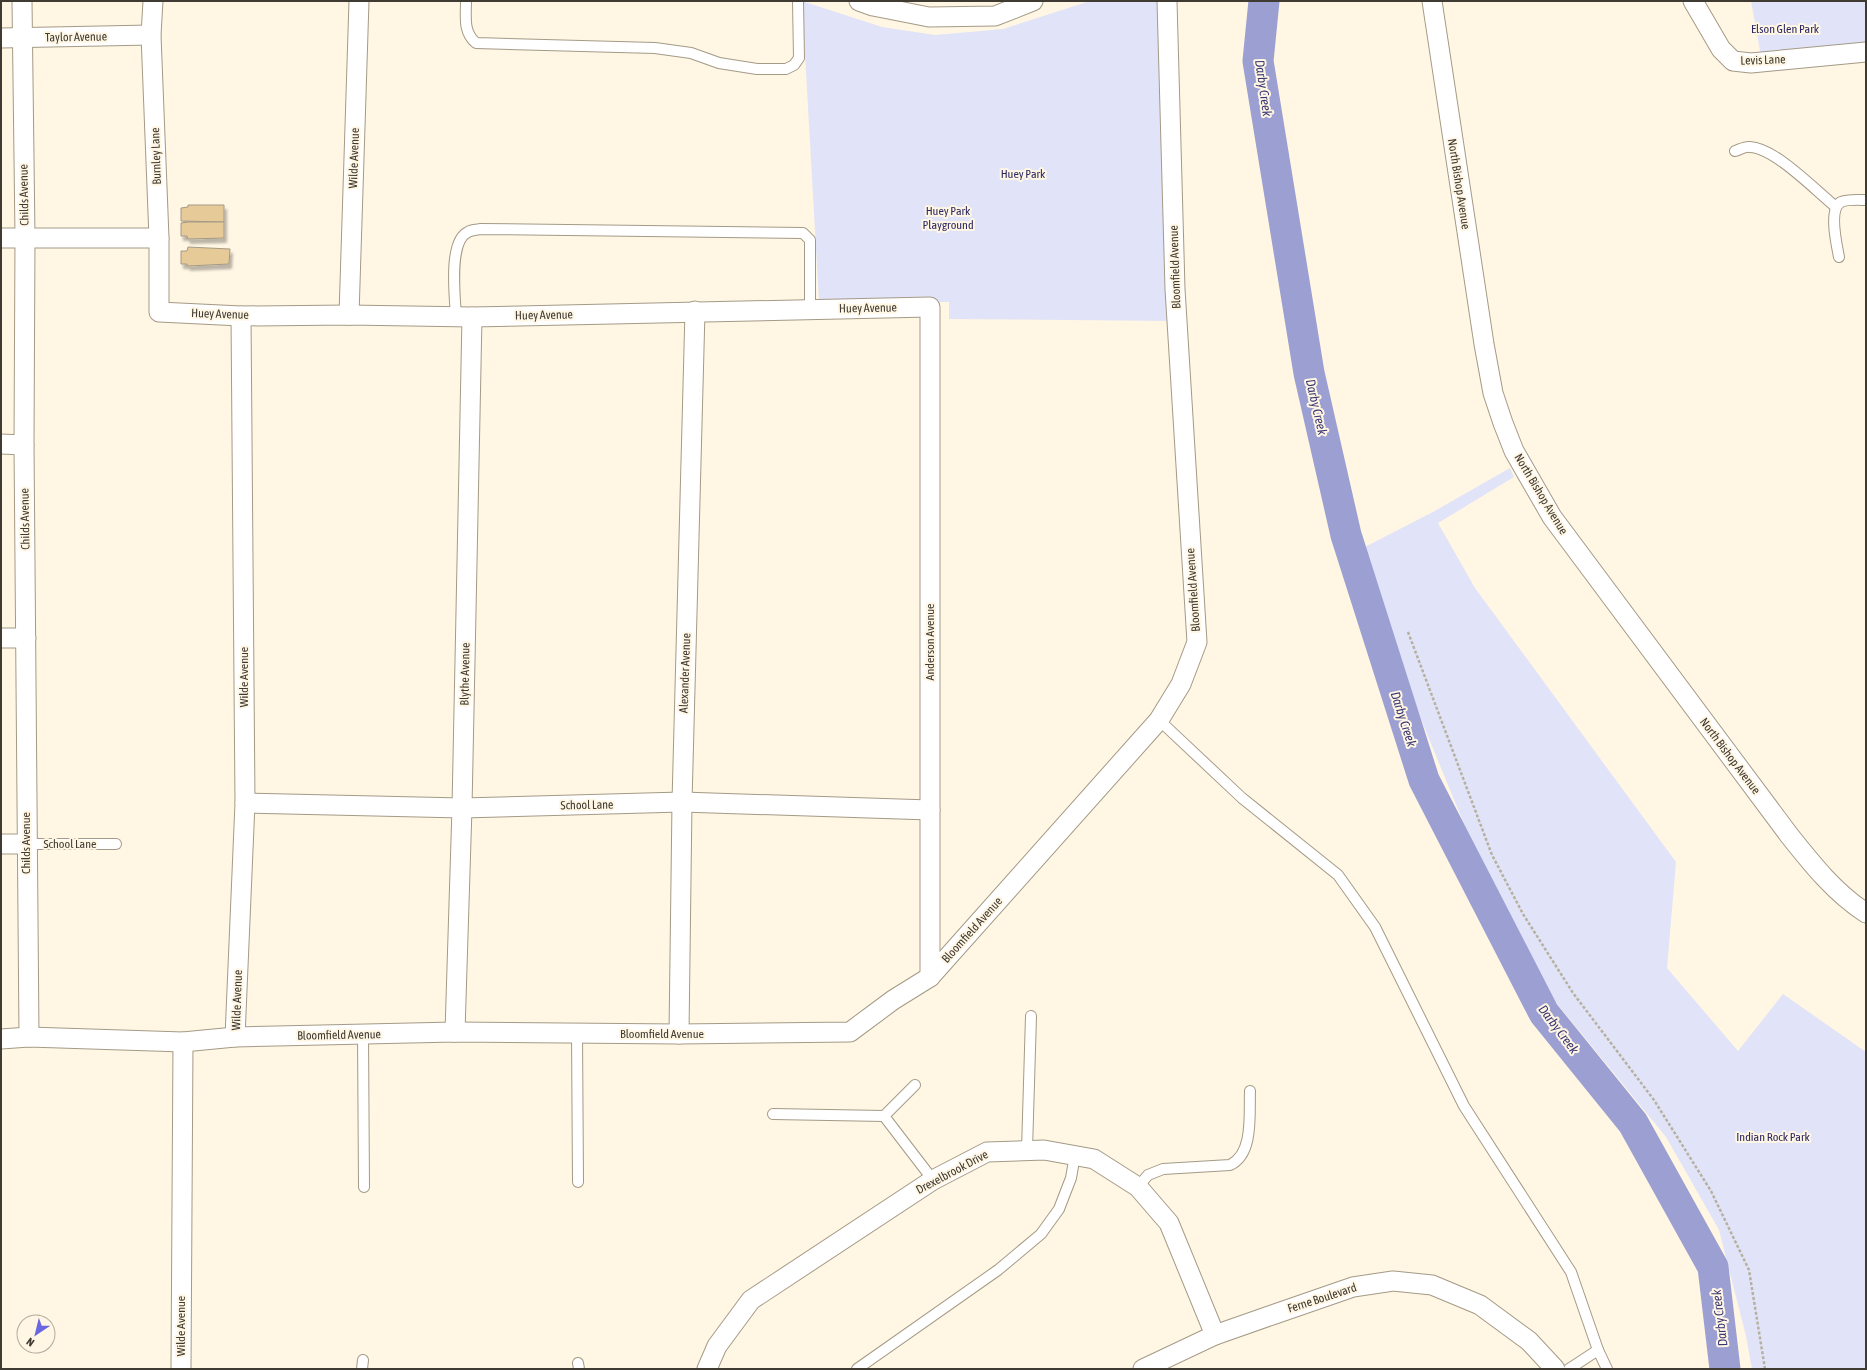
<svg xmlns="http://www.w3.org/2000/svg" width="1867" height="1370" viewBox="0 0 1867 1370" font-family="'Asap Condensed',sans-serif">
  <defs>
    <filter id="shadow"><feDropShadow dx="2.5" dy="4.5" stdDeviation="1" flood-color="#0004"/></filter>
  </defs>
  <rect width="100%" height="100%" fill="#fff6e4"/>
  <g fill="#e1e4f8">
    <path d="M802 1 882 27 935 35 1003 29 1090 1H1157L1164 8 1173 321 949 319V302H819Z"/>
    <path d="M1751 1H1866V47L1762 62Z"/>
    <path d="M1510 468 1514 477 1438 523 1475 588 1676 862 1667 968 1738 1051 1783 994 1866 1052V1369H1752L1746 1336 1719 1230 1666 1137 1518 956 1353 553 1431 513Z"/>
  </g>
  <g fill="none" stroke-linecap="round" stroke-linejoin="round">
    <path stroke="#9c9fd1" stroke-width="31" d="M1264 1 1258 61 1309 373 1346 535 1424 780 1544 1013 1633 1123 1713 1267 1725 1369"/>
  </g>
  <g fill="#e6cb98" stroke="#a49985" filter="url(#shadow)">
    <path d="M188 205H224V222L181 221V208L188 207Z"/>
    <path d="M188 222H224V238L188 239 187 236H181V223Z"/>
    <path d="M188 247 230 249 229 264 188 266 187 264H181V251H187Z"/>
  </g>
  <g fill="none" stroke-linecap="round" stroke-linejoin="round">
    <g stroke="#a49a86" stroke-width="12">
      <g id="lane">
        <path d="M466 1C466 17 463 32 476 43L655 48 691 53 719 63 757 69H786L794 65 799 58 798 1"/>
        <path d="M1735 151C1739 150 1745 146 1750 147 1775 148 1815 190 1836 207"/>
        <path d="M1839 257C1837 246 1828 209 1841 202 1847 199 1859 200 1866 200"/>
        <path d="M456 316C455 298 448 241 468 232 471 230 476 230 480 229L803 233 810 240V309"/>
        <path d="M1159 720 1242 798 1338 875 1375 927 1464 1106 1571 1272 1598 1350"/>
        <path d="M26 844H116"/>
        <path d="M577 1033 578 1182"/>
        <path d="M363 1034 364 1187"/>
        <path d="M773 1114 884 1116 933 1180"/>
        <path d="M884 1116 915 1085"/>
        <path d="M1027 1150 1031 1016"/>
        <path d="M1138 1187 1148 1175 1163 1169 1230 1165C1254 1154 1249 1114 1250 1091"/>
        <path d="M578 1363 579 1369"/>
        <path d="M362 1369 363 1360"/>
        <path d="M857 1369 998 1270 1041 1234 1059 1209 1071 1178 1075 1155"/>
        <path d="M1569 1369 1598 1350 1607 1369"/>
      </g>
    </g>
    <g stroke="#a49a86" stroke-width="21">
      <g id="street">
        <path d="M22 1 25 237 24 445 29 1037"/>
        <path d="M153 1 151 35 159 238V312L241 316 349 315 472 317 930 307V977"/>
        <path d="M859 1 873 6 929 17 995 16 1033 1"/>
        <path d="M1432 1 1484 344 1493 393 1503 423 1514 451 1552 517 1789 835C1812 864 1835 893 1866 913"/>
        <path d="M1693 1 1721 49 1733 61 1751 63 1866 52"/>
        <path d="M1 38 151 35"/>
        <path d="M1 238H159"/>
        <path d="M349 315 359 1"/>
        <path d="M1 444 24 445"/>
        <path d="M1 638H26"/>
        <path d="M245 803 462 808 682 802 930 810"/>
        <path d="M1 844H26"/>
        <path d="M455 1032 462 808 472 317"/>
        <path d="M679 1034 682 802 695 311"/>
        <path d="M235 1037 245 803 241 316"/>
        <path d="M1 1039 29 1037 183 1042 235 1037 455 1032 679 1034 850 1032 893 1000 930 977 1159 720 1181 684 1197 642 1175 289 1167 1"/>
        <path d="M181 1369 183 1042"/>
        <path d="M707 1369 717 1346 751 1300 933 1180 987 1152 1044 1150 1094 1159 1138 1187 1169 1223 1215 1335"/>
        <path d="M1143 1369 1215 1335 1275 1314 1353 1287 1393 1281 1432 1285 1480 1305 1529 1341 1555 1369"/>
      </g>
    </g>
    <path stroke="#b7b0a1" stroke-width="2.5" stroke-dasharray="3 2" stroke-linecap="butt" d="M1408 632 1492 855 1523 914 1573 993 1654 1100 1711 1191 1749 1270 1765 1369"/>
    <use href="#lane" stroke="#fff" stroke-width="10"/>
    <use href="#street" stroke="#fff" stroke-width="19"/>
  </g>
  <g text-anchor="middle" stroke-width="4" stroke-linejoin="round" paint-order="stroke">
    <g font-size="12" fill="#2a2763" stroke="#fff6e4">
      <text x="1785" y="33">Elson Glen Park</text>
      <text x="1023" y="178">Huey Park</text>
      <text x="948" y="215">Huey Park<tspan x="948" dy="14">Playground</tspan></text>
      <text x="1773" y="1141">Indian Rock Park</text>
    </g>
    <g font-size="12" fill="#3f3a32" stroke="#fff6e4">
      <text transform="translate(76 37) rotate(-1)" y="4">Taylor Avenue</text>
      <text transform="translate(1763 60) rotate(-2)" y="4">Levis Lane</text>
      <text transform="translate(156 156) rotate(-92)" y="4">Burnley Lane</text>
      <text transform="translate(354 158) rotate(-88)" y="4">Wilde Avenue</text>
      <text transform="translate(1459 184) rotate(81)" y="4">North Bishop Avenue</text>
      <text transform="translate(24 195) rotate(-91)" y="4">Childs Avenue</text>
      <text transform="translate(1175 267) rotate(-92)" y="4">Bloomfield Avenue</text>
      <text transform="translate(868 308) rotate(-1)" y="4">Huey Avenue</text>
      <text transform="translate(220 314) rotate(2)" y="4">Huey Avenue</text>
      <text transform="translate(544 315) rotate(-1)" y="4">Huey Avenue</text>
      <text transform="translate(1541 494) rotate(59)" y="4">North Bishop Avenue</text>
      <text transform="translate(25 519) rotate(-91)" y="4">Childs Avenue</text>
      <text transform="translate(1193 590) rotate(-94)" y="4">Bloomfield Avenue</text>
      <text transform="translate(930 642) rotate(-90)" y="4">Anderson Avenue</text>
      <text transform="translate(685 673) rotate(-88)" y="4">Alexander Avenue</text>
      <text transform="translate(465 674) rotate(-89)" y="4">Blythe Avenue</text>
      <text transform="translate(244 677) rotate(-90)" y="4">Wilde Avenue</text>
      <text transform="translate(1730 756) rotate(53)" y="4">North Bishop Avenue</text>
      <text transform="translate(587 805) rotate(-1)" y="4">School Lane</text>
      <text transform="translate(26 843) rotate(-90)" y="4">Childs Avenue</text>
      <text x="70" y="848">School Lane</text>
      <text transform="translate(972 930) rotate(-48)" y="4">Bloomfield Avenue</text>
      <text transform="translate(237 1000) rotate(-88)" y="4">Wilde Avenue</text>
      <text x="662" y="1038">Bloomfield Avenue</text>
      <text transform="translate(339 1035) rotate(-1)" y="4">Bloomfield Avenue</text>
      <text transform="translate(952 1172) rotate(-28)" y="4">Drexelbrook Drive</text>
      <text transform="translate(1322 1298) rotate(-18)" y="4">Ferne Boulevard</text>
      <text transform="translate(181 1326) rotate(-90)" y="4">Wilde Avenue</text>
    </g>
    <g font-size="13" font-style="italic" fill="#373673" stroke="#fff6e4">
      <text transform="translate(1264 88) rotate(82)" y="5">Darby Creek</text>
      <text transform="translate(1317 407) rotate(77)" y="5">Darby Creek</text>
      <text transform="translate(1404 719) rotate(72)" y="5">Darby Creek</text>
      <text transform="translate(1559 1029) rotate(53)" y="5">Darby Creek</text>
      <text transform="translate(1719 1318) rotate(-97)" y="5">Darby Creek</text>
    </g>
  </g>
  <rect width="1867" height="1370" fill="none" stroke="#3f3a32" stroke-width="4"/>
  <g transform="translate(36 1334) rotate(215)"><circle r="19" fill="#fff6e4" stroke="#b2ab9d"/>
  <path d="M0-3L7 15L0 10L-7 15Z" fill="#6b67e1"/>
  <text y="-6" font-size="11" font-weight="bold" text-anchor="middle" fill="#3f3a32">N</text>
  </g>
</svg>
